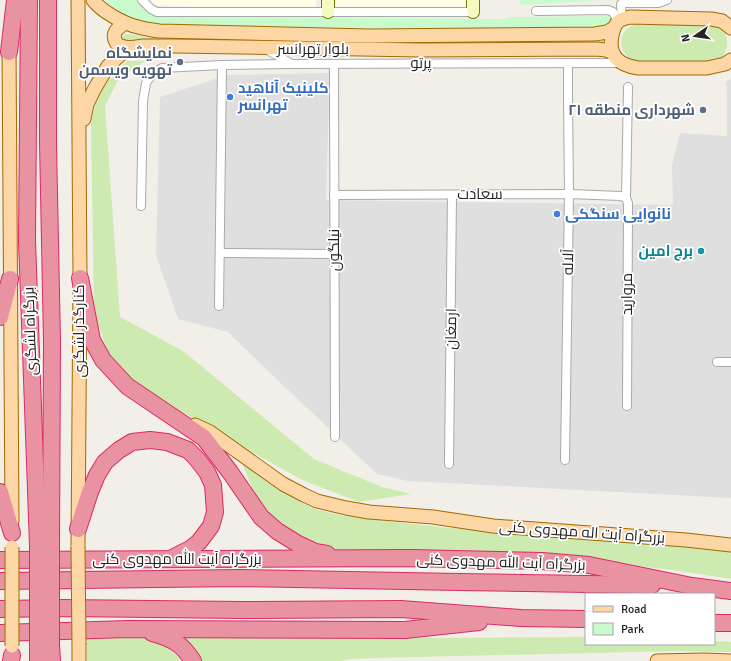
<svg xmlns="http://www.w3.org/2000/svg" width="731" height="661" viewBox="0 0 731 661" font-family="Signika,Cairo,sans-serif">
  <rect width="100%" height="100%" fill="#f2efe9"/>
  <path fill="#e0dfdf" d="M330 73 326 200 673 205 672 165 680 133 727 136V93L726 82 731 78V498L408 481 377 474 269 372 228 332 178 319 156 255 160 97 227 75Z"/>
  <g fill="#ffffe5">
    <path d="M151 0H316V8L202 7 156 5Z"/>
    <path d="M336 0H467L468 8 464 10 336 7Z"/>
  </g>
  <g fill="#cdebb0">
    <path d="M636 24 716 25C731 34 731 51 717 62H635C624 56 616 43 625 31 628 27 632 26 636 24Z"/>
    <path d="M125 34H128L151 38 266 40H605V45L128 42 122 40 121 38Z"/>
    <path d="M127 61H145L118 80 105 106 120 317 183 351 314 459 382 487 411 494 359 502 300 479 136 386 108 352 94 312 91 124 98 92Z"/>
    <path d="M241 461 267 482 304 504 319 510 343 516 449 528 551 535 731 550V579L679 571 573 558 345 552 328 549 295 536 266 512 257 500Z"/>
    <path d="M187 636 400 638 586 637V644H714V641L731 642V652L677 651 375 658 351 659 341 661H196L183 644Z"/>
    <path d="M87 638H145L167 646 177 656 180 661H87Z"/>
  </g>
  <g fill="#c8facc">
    <path d="M105 0H139L168 16 503 19 509 17 610 16 611 18 609 24 598 31H513L150 28 112 7Z"/>
    <path d="M520 0H602L520 5Z"/>
  </g>
  <g fill="none" stroke-linecap="round" stroke-linejoin="round">
    <g stroke="#a9a9a9" stroke-width="10">
      <g id="street">
        <path d="M142 0 151 9 157 12H473"/>
        <path d="M536 11 608 10 613 12 618 22"/>
        <path d="M622 19 621 4 623 3H658L667 0"/>
        <path d="M266 49 290 63"/>
        <path d="M334 64 335 437"/>
        <path d="M334 195 569 194 621 196 626 198"/>
        <path d="M141 206 143 101 146 83 150 77 153 74 162 68 222 65 291 64 621 63"/>
        <path d="M220 253 334 254"/>
        <path d="M219 306 222 65"/>
        <path d="M717 362H731"/>
        <path d="M627 406 628 213V203L626 198 628 87"/>
        <path d="M565 460 569 194 568 99V63"/>
        <path d="M449 464 452 195"/>
      </g>
    </g>
    <g stroke="#707d05" stroke-width="14">
      <g id="secondary">
        <path d="M328 0V12"/>
        <path d="M473 12V0"/>
      </g>
    </g>
    <g stroke="#a06b00" stroke-width="15">
      <g id="primary">
        <path d="M78 0 80 278 78 547"/>
        <path d="M93 0C101 11 124 24 138 27 145 29 152 30 159 31L369 36 595 34 607 32 614 28"/>
        <path d="M125 23C119 27 112 32 115 40 116 43 118 46 121 46 128 49 136 47 143 46 154 46 164 46 175 46L421 50 596 49 606 50 613 53"/>
        <path d="M731 28 722 21 711 19 630 17C626 18 621 19 618 22 614 25 613 31 612 36 608 56 619 65 638 68H707L725 64 731 60"/>
        <path d="M9 43 12 521"/>
        <path d="M84 119 87 104 95 88 108 66 128 48"/>
        <path d="M195 425 210 432 283 484 304 495 317 501 346 508 369 512 433 517 493 526 686 540 731 545"/>
        <path d="M79 645V661"/>
        <path d="M657 661 704 660 730 661"/>
      </g>
    </g>
    <g stroke="#dc2a67" stroke-width="18">
      <g id="highway">
        <path d="M29 0 27 241 38 546"/>
        <path d="M48 0V143L52 342 51 547"/>
        <path d="M9 52 15 0"/>
        <path d="M80 278 92 340 103 360 127 386 204 438 230 472 261 517 277 531 298 544 315 552 327 554"/>
        <path d="M0 317 10 279"/>
        <path d="M0 492 12 533"/>
        <path d="M78 529 90 492 97 475 105 462 119 450 132 442 150 440 167 442 188 450 197 459 207 472 213 485 215 512 211 526 199 542 190 549 172 558"/>
        <path d="M0 560 411 558 542 561 589 565 692 586 731 591"/>
        <path d="M0 581 239 578 459 582 652 585"/>
        <path d="M0 609 63 608 242 610 401 609 521 618 586 619"/>
        <path d="M714 623H731"/>
        <path d="M0 633 128 629 405 630 479 622"/>
        <path d="M152 633C160 635 171 639 178 644 184 648 189 655 193 661"/>
        <path d="M51 644 52 661"/>
        <path d="M38 645V661"/>
        <path d="M11 661 12 655"/>
      </g>
    </g>
    <use href="#street" stroke="#fff" stroke-width="8"/>
    <use href="#secondary" stroke="#f7fabf" stroke-width="12"/>
    <use href="#primary" stroke="#fcd6a4" stroke-width="13"/>
    <use href="#highway" stroke="#e892a2" stroke-width="16"/>
    <g stroke="#a06b00" stroke-width="15" stroke-linecap="butt">
      <g id="primary-bridge">
        <path d="M78 547 79 645"/>
        <path d="M12 646V547"/>
      </g>
    </g>
    <g stroke="#dc2a67" stroke-width="18" stroke-linecap="butt">
      <g id="highway-bridge">
        <path d="M38 546V645"/>
        <path d="M51 547V644"/>
      </g>
    </g>
    <use href="#primary-bridge" stroke="#fcd6a4" stroke-width="13"/>
    <use href="#highway-bridge" stroke="#e892a2" stroke-width="16"/>
  </g>
  <g fill="#5c6f8a" stroke="#fff" stroke-width="1.5">
    <circle cx="180" cy="62" r="4"/>
    <circle cx="703" cy="110" r="4"/>
  </g>
  <g fill="#3f7fe0" stroke="#fff" stroke-width="1.5">
    <circle cx="230" cy="97" r="4"/>
    <circle cx="557" cy="214" r="4"/>
  </g>
  <circle fill="#0f9aa8" stroke="#fff" stroke-width="1.5" cx="701" cy="251" r="4"/>
  <g text-anchor="middle" stroke-width="3.5" stroke-linejoin="round" paint-order="stroke">
    <g font-size="15" fill="#222" stroke="#fff">
      <text x="313" y="54">بلوار تهرانسر</text>
      <text x="421" y="68">پرتو</text>
      <text x="480" y="199">سعادت</text>
      <text transform="translate(334 250) rotate(-90)" y="5">نیلگون</text>
      <text transform="translate(568 262) rotate(-89)" y="5">آلاله</text>
      <text transform="translate(627 294) rotate(-90)" y="5">مروارید</text>
      <text transform="translate(451 329) rotate(-89)" y="5">ارمغان</text>
      <text transform="translate(30 331) rotate(-92)" y="5">بزرگراه لشگری</text>
      <text transform="translate(79 331) rotate(-90)" y="5">کنارگذر لشگری</text>
      <text transform="translate(582 532) rotate(4)" y="5">بزرگراه آیت اله مهدوی کنی</text>
      <text x="177" y="564">بزرگراه آیت الله مهدوی کنی</text>
      <text transform="translate(501 562) rotate(2)" y="5">بزرگراه آیت الله مهدوی کنی</text>
    </g>
    <g font-size="15" font-weight="bold" fill="#4e5e75" stroke="#fff" text-anchor="end">
      <text x="172" y="58">نمایشگاه<tspan x="172" dy="17">تهویه ویسمن</tspan></text>
      <text x="695" y="115">شهرداری منطقه ۲۱</text>
    </g>
    <g font-size="15" font-weight="bold" fill="#366cbe" stroke="#fff" text-anchor="start">
      <text x="238" y="93">کلینیک آناهید<tspan x="238" dy="17">تهرانسر</tspan></text>
      <text x="565" y="219">نانوایی سنگکی</text>
    </g>
    <g font-size="15" font-weight="bold" fill="#0d838f" stroke="#fff" text-anchor="end">
      <text x="693" y="256">برج امین</text>
    </g>
  </g>
  <rect x="585" y="593" width="130" height="52" fill="#ffffff" stroke="#a7a7a7"/>
  <rect x="593" y="606" width="20" height="6" fill="#fcd6a4" stroke="#a7a7a7"/>
  <text x="621" y="613" font-size="12" fill="#222222">Road</text>
  <rect x="593" y="623" width="20" height="12" fill="#c8facc" stroke="#a7a7a7"/>
  <text x="621" y="633" font-size="12" fill="#222222">Park</text>
  <g transform="translate(695 36) rotate(257)" stroke="#ffffff" stroke-width="3" paint-order="stroke">
  <path d="M0-3L7 15L0 10L-7 15Z" fill="#222222"/>
  <text y="-6" font-size="11" font-weight="bold" text-anchor="middle" fill="#222222">N</text>
  </g>
</svg>
